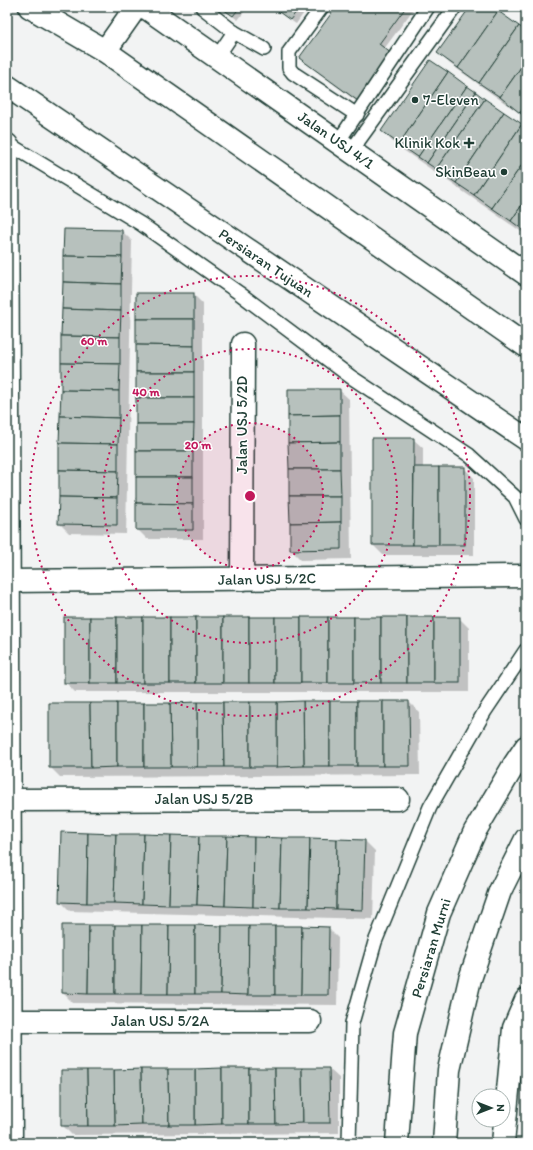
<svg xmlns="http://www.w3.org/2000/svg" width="533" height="1150" viewBox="0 0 533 1150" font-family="Itim,sans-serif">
  <rect width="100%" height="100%" fill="#f2f3f3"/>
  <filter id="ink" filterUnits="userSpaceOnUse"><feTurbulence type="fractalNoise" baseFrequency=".025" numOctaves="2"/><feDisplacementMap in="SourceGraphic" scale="8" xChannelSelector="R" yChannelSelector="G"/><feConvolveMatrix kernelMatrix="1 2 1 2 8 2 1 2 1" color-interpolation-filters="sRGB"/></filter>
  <g filter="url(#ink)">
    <g fill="#0003">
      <path d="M220 7H248L238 20Z"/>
      <path d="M271 7H308L296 24Z"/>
      <path d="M337 7H415L384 49 363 106 305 63 300 58Z"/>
      <path d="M471 7H491L526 32V118L449 63 439 53Z"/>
      <path d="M526 128V235L396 145 382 131Z"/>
      <path d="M122 231 132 241 126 534 69 533 59 523Z"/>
      <path d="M193 294 203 304V539H147L137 529Z"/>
      <path d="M339 390 349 399 351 559 301 560 291 550Z"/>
      <path d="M413 439 423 448V468H464L474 478V555H383L373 545Z"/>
      <path d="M459 618 469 628V692H75L65 682Z"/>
      <path d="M409 702 419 712 420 775 60 777 50 767V704Z"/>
      <path d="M365 841 375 851 373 919 70 911 60 901Z"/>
      <path d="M328 928 338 938 337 1005 73 1003 63 993Z"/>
      <path d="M329 1069 339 1078V1133L72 1135 62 1125Z"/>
    </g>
    <g fill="#b7c1bd" stroke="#1f3d34">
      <path d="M220 7H240L233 16Z"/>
      <path d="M272 7H300L290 20Z"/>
      <path d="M336 7H406L379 44 392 54 358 101 299 58Z"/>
      <path d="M470 7H493L498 11 458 68 437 53Z"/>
      <path d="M498 11 519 26 479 83 458 68Z"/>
      <path d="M519 26 526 31V60L500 97 479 83Z"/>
      <path d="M430 60 448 72 399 144 381 131Z"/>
      <path d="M526 60V104L520 113 500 97Z"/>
      <path d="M448 72 467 86 418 157 399 144Z"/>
      <path d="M467 86 476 92 427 163 418 157Z"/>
      <path d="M476 92 485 99 436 169 427 163Z"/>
      <path d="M485 99 504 112 456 183 436 169Z"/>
      <path d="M526 104V117L520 113Z"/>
      <path d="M504 112 522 124 474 195 456 183Z"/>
      <path d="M522 124 526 127V159L492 208 474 195Z"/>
      <path d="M526 159V199L511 221 492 208Z"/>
      <path d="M526 199V232L511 221Z"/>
      <path d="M64 229 122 230V257L63 256Z"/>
      <path d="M63 256 122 257 121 284 63 282Z"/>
      <path d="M63 282 121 284V311L62 309Z"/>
      <rect x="136" y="293" width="58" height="26"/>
      <path d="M62 309 121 311 120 337 61 336Z"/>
      <path d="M136 319H194V346L136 345Z"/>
      <path d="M61 336 120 337V364L61 363Z"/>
      <path d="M136 345 194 346V372H136Z"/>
      <path d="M61 363 120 364 119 391 61 390Z"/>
      <rect x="136" y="372" width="58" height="26"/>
      <path d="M288 389H340V415L288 416Z"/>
      <path d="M61 390 119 391V418L60 416Z"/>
      <rect x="136" y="398" width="58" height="26"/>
      <path d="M340 415V442L288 443V416Z"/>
      <path d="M60 416 119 418 118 444 59 443Z"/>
      <path d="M136 424H194L193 451H136Z"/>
      <path d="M372 438H414L413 545H372Z"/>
      <path d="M340 442V469H289L288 443Z"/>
      <path d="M59 443 118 444V471L59 470Z"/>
      <rect x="136" y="451" width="57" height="26"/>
      <path d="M414 467H439V545H413Z"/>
      <rect x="439" y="467" width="26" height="78"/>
      <path d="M289 469H340L341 496H289Z"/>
      <path d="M59 470 118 471 117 498 59 497Z"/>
      <path d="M136 477H193V504L136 503Z"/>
      <path d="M289 496H341V522L290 523Z"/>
      <path d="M59 497 117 498V525L58 524Z"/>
      <path d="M136 503 193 504V530H136Z"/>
      <path d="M341 522V549L290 550V523Z"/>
      <rect x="64" y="617" width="26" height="66"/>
      <rect x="90" y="617" width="27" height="66"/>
      <rect x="117" y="617" width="26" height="66"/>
      <rect x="143" y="617" width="27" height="66"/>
      <rect x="170" y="617" width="26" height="66"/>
      <rect x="196" y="617" width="27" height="66"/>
      <rect x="223" y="617" width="26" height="66"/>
      <rect x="249" y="617" width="26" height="66"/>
      <rect x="275" y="617" width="26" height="66"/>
      <rect x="301" y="617" width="27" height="66"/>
      <rect x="328" y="617" width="26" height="66"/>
      <rect x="354" y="617" width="27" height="66"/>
      <rect x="381" y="617" width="26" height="66"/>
      <rect x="407" y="617" width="27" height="66"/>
      <rect x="434" y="617" width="26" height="66"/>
      <path d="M303 701H330V766H304Z"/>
      <path d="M303 701 304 766 277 767V702Z"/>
      <rect x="330" y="701" width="27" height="65"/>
      <rect x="357" y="701" width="26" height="65"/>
      <path d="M383 701H409L410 766H383Z"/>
      <path d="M197 702H223L224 767H197Z"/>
      <path d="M197 702V767H171L170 703Z"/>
      <path d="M223 702H250V767H224Z"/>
      <rect x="250" y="702" width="27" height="65"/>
      <path d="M49 703H90L91 768H49Z"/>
      <path d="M90 703H117V767L91 768Z"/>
      <rect x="117" y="703" width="27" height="64"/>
      <path d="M144 703H170L171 767H144Z"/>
      <path d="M61 832 88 833 87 903 59 902Z"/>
      <path d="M88 833 116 834 114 903H87Z"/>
      <path d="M116 834H144L142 904 114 903Z"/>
      <path d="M144 834 171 835 169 905 142 904Z"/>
      <path d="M171 835 199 836 197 905H169Z"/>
      <path d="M199 836H227L225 906 197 905Z"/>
      <path d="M227 836 254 837 253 907 225 906Z"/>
      <path d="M254 837 282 838 280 908 253 907Z"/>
      <path d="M282 838H310L308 908H280Z"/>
      <path d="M310 838 337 839 336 909 308 908Z"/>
      <path d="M337 839 365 840 363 910 336 909Z"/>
      <path d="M62 925H89L88 994 62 993Z"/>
      <path d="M89 925H115V994H88Z"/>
      <path d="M115 925H142L141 994H115Z"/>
      <path d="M142 925H169L168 994H141Z"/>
      <path d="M169 925H195V994H168Z"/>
      <path d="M195 925 222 926 221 994H195Z"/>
      <path d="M222 926H249L248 995 221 994Z"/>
      <path d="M249 926H275V995H248Z"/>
      <path d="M275 926H302L301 995H275Z"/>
      <path d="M302 926 329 927 328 995H301Z"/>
      <path d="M222 1068V1124L195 1125V1069Z"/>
      <rect x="222" y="1068" width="27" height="56"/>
      <path d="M249 1068H275L276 1124H249Z"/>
      <path d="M275 1068H302L303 1123 276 1124Z"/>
      <path d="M302 1068H329L330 1123H303Z"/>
      <path d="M141 1069 142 1125 115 1126 114 1070Z"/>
      <path d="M141 1069H168L169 1125H142Z"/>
      <path d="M168 1069H195V1125H169Z"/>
      <path d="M61 1070H87L88 1126H61Z"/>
      <path d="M87 1070H114L115 1126H88Z"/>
    </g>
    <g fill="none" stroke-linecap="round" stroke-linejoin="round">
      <g stroke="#1f3d34" stroke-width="16">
        <g id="lane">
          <path d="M202 7 203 8 234 32"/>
          <path d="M322 7 289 52V68L293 73 357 115"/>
          <path d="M217 57 234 32 264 49"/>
          <path d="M338 142 428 7"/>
          <path d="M7 143 141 224 239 293 351 377 469 455 515 497 526 519"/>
          <path d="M351 151 455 7"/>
          <path d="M349 1143 352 1023 375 942 430 807 485 711 526 650"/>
        </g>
      </g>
      <g stroke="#1f3d34" stroke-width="25">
        <g id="street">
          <path d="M145 7 526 274"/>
          <path d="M105 51 136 7"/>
          <path d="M7 145 11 1143"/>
          <path d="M242 579 243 344"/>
          <path d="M9 581 526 576"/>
          <path d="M9 800 398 799"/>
          <path d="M10 1021H310"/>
          <path d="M503 1143 514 1028 526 1000"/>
        </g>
      </g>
      <g stroke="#1f3d34" stroke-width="25">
        <g id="secondary">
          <path d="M30 7 105 51 526 346"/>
          <path d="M7 86 526 439"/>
          <path d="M397 1143 405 1033 439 913 475 831 514 765 526 747"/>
          <path d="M444 1143 449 1070 470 979 500 891 526 839"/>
        </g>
      </g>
      <use href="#lane" stroke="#fff" stroke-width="13"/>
      <use href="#street" stroke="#fff" stroke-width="22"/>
      <use href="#secondary" stroke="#fff" stroke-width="22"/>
    </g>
  </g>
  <circle cx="250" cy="496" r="73" fill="#c2185b" fill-opacity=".12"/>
  <g fill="none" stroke="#c2185b" stroke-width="2" stroke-dasharray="2 4">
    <circle cx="250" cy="496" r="73"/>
    <circle cx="250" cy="496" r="147"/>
    <circle cx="250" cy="496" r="220"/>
  </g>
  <g fill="#1f3d34" stroke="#fff" stroke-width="1.5">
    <circle cx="415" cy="100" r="4"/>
    <path d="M467 137h4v4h4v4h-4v4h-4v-4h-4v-4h4z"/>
    <circle cx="504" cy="172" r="4"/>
  </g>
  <g text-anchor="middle" stroke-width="3" stroke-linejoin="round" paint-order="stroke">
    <g font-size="15" fill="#1f3d34" stroke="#fff" text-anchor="end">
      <text x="423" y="105" text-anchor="start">7-Eleven</text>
      <text x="460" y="148">Klinik Kok</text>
      <text x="496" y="177">SkinBeau</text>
    </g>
    <g font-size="15" fill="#1f3d34" stroke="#fff">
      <text transform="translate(336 140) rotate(35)" y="5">Jalan USJ 4/1</text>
      <text transform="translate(266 263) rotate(34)" y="5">Persiaran Tujuan</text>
      <text transform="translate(242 425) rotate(-90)" y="5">Jalan USJ 5/2D</text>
      <text transform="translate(267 579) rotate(-1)" y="5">Jalan USJ 5/2C</text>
      <text x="204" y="804">Jalan USJ 5/2B</text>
      <text transform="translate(431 948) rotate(-73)" y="5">Persiaran Murni</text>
      <text x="160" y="1026">Jalan USJ 5/2A</text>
    </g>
  </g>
  <circle cx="250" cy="496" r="6" fill="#c2185b" stroke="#fff" stroke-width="2"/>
  <g font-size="12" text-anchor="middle" font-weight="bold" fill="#c2185b" stroke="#fff" stroke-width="3" stroke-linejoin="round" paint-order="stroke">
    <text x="94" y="345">60 m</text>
    <text x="146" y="396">40 m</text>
    <text x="198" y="449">20 m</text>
  </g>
  <rect width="533" height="1150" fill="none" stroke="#fff" stroke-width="24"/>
  <rect x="12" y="12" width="509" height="1126" fill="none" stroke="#1f3d34" stroke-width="1.5" filter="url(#ink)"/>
  <g transform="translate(491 1108) rotate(90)"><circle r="19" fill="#ffffff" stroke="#a5b1ae"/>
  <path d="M0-3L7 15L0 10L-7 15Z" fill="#1f3d34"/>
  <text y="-6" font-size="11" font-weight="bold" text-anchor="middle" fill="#1f3d34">N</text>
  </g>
</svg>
